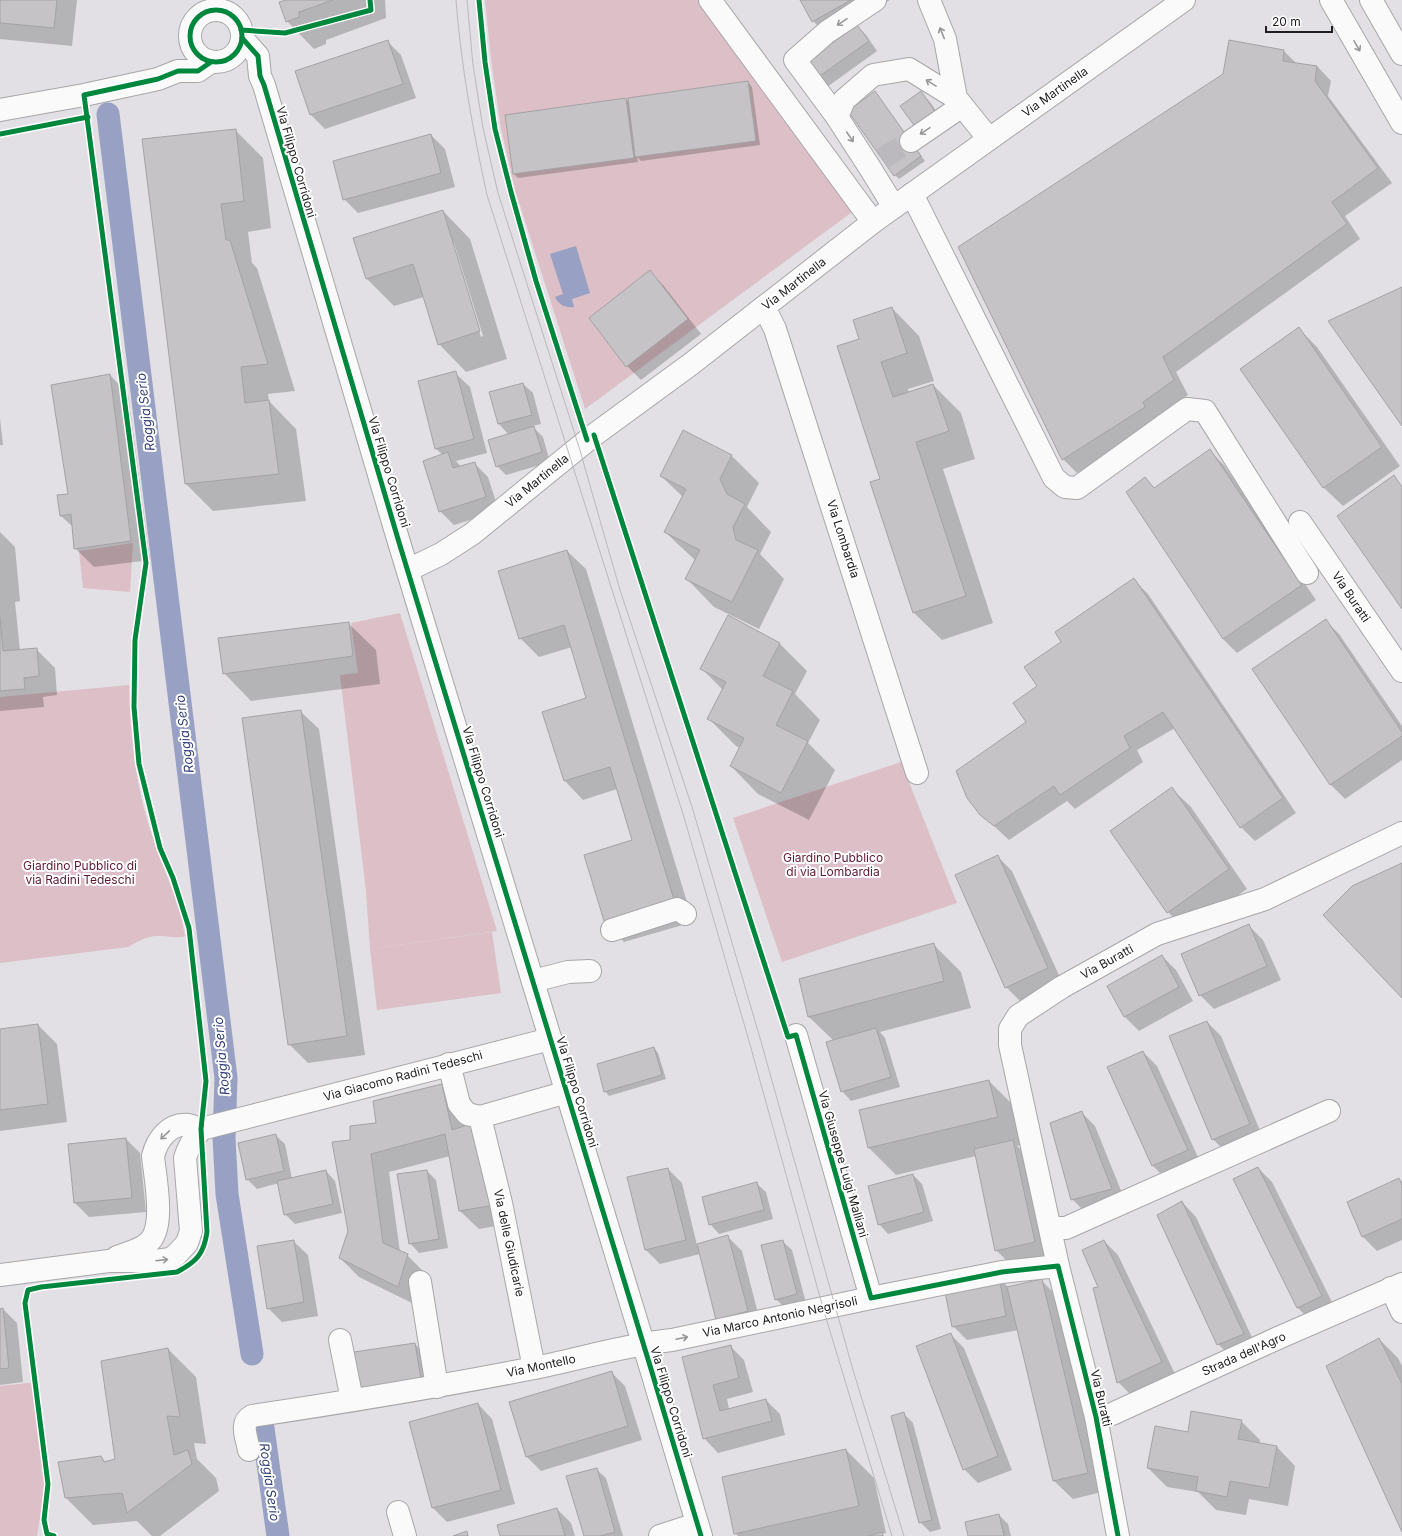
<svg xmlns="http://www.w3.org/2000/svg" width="1402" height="1536" viewBox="0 0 1402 1536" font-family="Inter,sans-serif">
  <rect width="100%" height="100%" fill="#e2e0e4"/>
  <g fill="#dcbfc7">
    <path d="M485 0H722L863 204 585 409 515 190 501 129 491 59Z"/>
    <path d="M133 543 130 592 83 588 79 551Z"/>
    <path d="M400 613 497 931 370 949 366 891 340 675 358 673 351 623Z"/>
    <path d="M129 685C130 738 136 791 154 841 161 864 172 886 179 909 182 918 183 927 185 936 176 939 169 936 160 936 148 935 138 941 128 947L0 963V697Z"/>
    <path d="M901 762 957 903 782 962 733 818Z"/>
    <path d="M492 932 501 993 377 1010 370 949Z"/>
    <path d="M28 1383H32L45 1488 37 1536H0V1386Z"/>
  </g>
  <path fill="#98a1c3" d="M576 246 590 293 572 299 574 307C565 308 559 305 555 297L563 294 550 254Z"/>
  <g fill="#0003" fill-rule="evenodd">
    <path d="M0 0H77L72 46 0 39Z"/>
    <path d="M288 0H385L386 18 326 40V44L314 49 287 21Z"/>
    <path d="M801 0H890L827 35 813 21Z"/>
    <path d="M857 26 866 35 877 51 827 87 818 77Z"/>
    <path d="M387 41 401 55 416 98 325 129 311 115 296 72Z"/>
    <path d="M1230 41 1284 51 1297 64 1317 66 1331 81 1328 96 1392 183 1345 216 1360 239 1176 372 1188 395 1157 416 1159 421 1077 473 1063 459 1224 74Z"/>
    <path d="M748 82 752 87 760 145 641 161 637 157 638 162 518 178 514 174 626 99 629 103Z"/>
    <path d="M875 92 925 161 899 179 895 175Z"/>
    <path d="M921 93 930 102 945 123 926 137Z"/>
    <path d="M235 130 263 158 271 228 248 232 252 263 257 268 295 391 268 394 269 401 296 429 306 501 213 511 186 484 143 140Z"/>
    <path d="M431 135 445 149 455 187 358 213 344 199Z"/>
    <path d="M443 211 470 239 507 359 466 372 439 344 424 297 394 306 367 279 354 239ZM452 243H454L483 336 481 337Z"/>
    <path d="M650 272 664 286 701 334 641 380 627 366Z"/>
    <path d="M892 308 919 336 934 381 908 389 909 393 933 385 961 413 975 459 943 469 993 623 942 640 914 613 872 483 882 480 861 339Z"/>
    <path d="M1299 329 1317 347 1400 466 1343 506 1324 488 1241 369Z"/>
    <path d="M455 373 470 387 487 453 456 461 461 467 474 463 488 477 499 511 454 525 440 511 443 455 436 449 419 382Z"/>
    <path d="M110 375 128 394 150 560 94 567 75 548 73 527 61 516Z"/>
    <path d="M523 384 533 393 541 424 532 426 543 437 550 462 506 475 497 466 509 435 499 424 490 393Z"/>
    <path d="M0 418 3 445H0Z"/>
    <path d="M683 432 732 456 759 483 747 507 771 532 760 554 784 579 759 629 714 607 687 579 696 561 665 532 683 497 661 476Z"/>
    <path d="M1210 451 1224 465 1316 600 1237 653 1223 639 1145 479 1155 489Z"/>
    <path d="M0 532 15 547 20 601 15 602 20 651 36 649 55 668 57 695 43 697 44 707 0 711Z"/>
    <path d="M567 551 586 569 693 922 624 942 606 923 633 841 617 789 583 800 565 781 588 699 572 647 539 657 520 638Z"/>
    <path d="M1134 580 1148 594 1296 813 1255 841 1241 827 1175 728 1137 750 1143 762 1075 809 1067 801 1009 840 981 814 1028 722 1038 687Z"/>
    <path d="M1325 620 1339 634 1402 726V760L1345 799 1331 785 1253 669Z"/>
    <path d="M348 623 376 650 380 684 251 701 224 673Z"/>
    <path d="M780 644 807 671 795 694 820 720 808 743 835 770 809 820 758 794 731 766 740 748 736 746 708 718 723 690 701 668Z"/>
    <path d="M300 711 319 729 365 1055 308 1063 289 1044Z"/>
    <path d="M1172 789 1191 807 1247 889 1187 931 1168 912Z"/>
    <path d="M998 857 1012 871 1062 982 1020 1001 1006 987Z"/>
    <path d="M1249 926 1263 940 1281 980 1214 1009 1200 995Z"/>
    <path d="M933 944 961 972 971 1008 880 1032 885 1038 900 1087 851 1101 842 1091 834 1041 809 1017Z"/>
    <path d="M1162 956 1176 970 1193 1001 1139 1031 1125 1017 1108 986Z"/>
    <path d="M1207 1022 1221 1036 1263 1138 1227 1154 1213 1139Z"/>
    <path d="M38 1025 57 1044 67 1122 0 1131V1030Z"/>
    <path d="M654 1048 658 1053 666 1079 609 1096 605 1091Z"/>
    <path d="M1143 1052 1157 1066 1201 1164 1167 1180 1153 1166 1109 1068Z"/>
    <path d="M989 1081 1016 1108 1024 1144 1017 1146 1027 1155 1048 1256 1010 1264 996 1250 976 1156 896 1175 868 1147Z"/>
    <path d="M442 1085 461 1103 465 1127 514 1223 479 1229 460 1211 450 1156 389 1172 400 1252 407 1255 426 1274 416 1305 359 1277 340 1258 349 1231 351 1141Z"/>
    <path d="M1081 1112 1095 1126 1126 1203 1086 1213 1072 1199Z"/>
    <path d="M275 1135 285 1144 292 1179 326 1171 335 1181 342 1213 295 1224 285 1214 279 1183 257 1189 247 1179Z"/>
    <path d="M126 1139 140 1153 146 1212 89 1217 75 1203 69 1145Z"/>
    <path d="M1258 1168 1272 1182 1336 1310 1312 1322 1298 1308 1235 1180Z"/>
    <path d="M668 1169 682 1183 697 1245 728 1237 742 1251 761 1325 717 1319 700 1254 660 1264 646 1250Z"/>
    <path d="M427 1171 436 1180 448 1248 419 1253 410 1243Z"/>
    <path d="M913 1175 922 1184 933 1221 888 1234 879 1224Z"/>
    <path d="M1399 1179 1402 1182V1240L1377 1251 1363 1237 1348 1202Z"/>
    <path d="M756 1183 766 1192 773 1219 719 1234 710 1224Z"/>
    <path d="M1182 1202 1196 1217 1257 1348 1232 1358 1218 1344Z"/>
    <path d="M293 1241 308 1255 318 1316 282 1322 268 1308Z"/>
    <path d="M782 1241 792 1250 806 1303 786 1309 776 1299Z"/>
    <path d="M1104 1241 1118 1255 1176 1376 1132 1396 1118 1382 1099 1288Z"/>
    <path d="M999 1278 1009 1288 1041 1280 1060 1299 1106 1491 1073 1499 1054 1481 1018 1330 967 1340 953 1326Z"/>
    <path d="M3 1309 17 1323 23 1382 0 1385V1310Z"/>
    <path d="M950 1334 964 1348 1012 1470 978 1483 964 1469Z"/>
    <path d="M1379 1339 1398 1358 1402 1366V1530Z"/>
    <path d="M415 1344 429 1358 435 1393 374 1402Z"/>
    <path d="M730 1346 744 1360 753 1392 727 1399 729 1409 766 1400 780 1414 785 1435 718 1453 704 1438 683 1358Z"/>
    <path d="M168 1349 196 1377 206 1444 194 1443 197 1459 216 1478 219 1491 160 1536H152L137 1521 93 1525 66 1498 101 1457 106 1462 116 1459Z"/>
    <path d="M611 1372 625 1386 642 1440 541 1471 526 1456Z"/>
    <path d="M478 1404 492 1419 515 1504 447 1522 433 1508Z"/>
    <path d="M904 1414 913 1423 941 1529 930 1532 920 1522Z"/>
    <path d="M1241 1421 1260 1440 1259 1444 1277 1447 1295 1466 1288 1506 1249 1499 1246 1515 1216 1510 1198 1492 1167 1487 1148 1468 1189 1433Z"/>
    <path d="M846 1450 874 1478 886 1533 882 1534 884 1536H738L735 1533Z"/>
    <path d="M596 1469 606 1478 623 1536H585Z"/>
    <path d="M557 1509 571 1523 575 1536H501Z"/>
    <path d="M999 1515 1008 1524 1011 1536H969Z"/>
  </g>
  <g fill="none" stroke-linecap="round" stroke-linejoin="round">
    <g stroke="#98a1c3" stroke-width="23">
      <path d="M108 114 226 1078 224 1138 227 1194 252 1354"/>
      <path d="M263 1428 278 1536"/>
    </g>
  </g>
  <g fill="#c5c3c6" stroke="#a4a2a4">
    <path d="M0 0H57L54 28 0 23Z"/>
    <path d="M286 0H333L299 12V17L286 22 279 2Z"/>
    <path d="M800 0H851L812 22Z"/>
    <path d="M857 25 869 41 817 78 806 62Z"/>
    <path d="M388 40 403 84 310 115 295 71Z"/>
    <path d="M1229 40 1284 50 1283 61 1317 66 1315 81 1378 168 1332 202 1347 224 1163 357 1174 380 1143 402 1145 407 1062 460 958 247 1223 74Z"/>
    <path d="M748 81 756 141 635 157 628 98Z"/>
    <path d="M875 91 921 156 894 176 848 111Z"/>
    <path d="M921 91 936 113 916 128 900 106Z"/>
    <path d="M626 98 634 158 513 174 505 115Z"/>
    <path d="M236 129 244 201 221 204 226 240H230L268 364 241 367 245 403 269 400 279 474 185 484 142 139Z"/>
    <path d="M431 134 441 173 343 200 333 161Z"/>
    <path d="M443 210 480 331 438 345 413 264 366 279 353 238Z"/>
    <path d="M650 270 688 319 626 367 589 318Z"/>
    <path d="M1402 287V426L1328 321Z"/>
    <path d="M892 307 907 353 881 362 893 397 933 384 949 431 916 442 966 596 913 613 870 482 880 479 837 346 859 339 853 320Z"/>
    <path d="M1299 327 1382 447 1323 488 1240 369Z"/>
    <path d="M456 371 474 439 435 449 418 381Z"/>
    <path d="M110 374 131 541 74 549 71 514 60 516 57 495 68 494 51 385Z"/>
    <path d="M523 383 532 415 498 424 489 392Z"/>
    <path d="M534 426 542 452 496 467 488 440Z"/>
    <path d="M683 430 732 455 720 479 727 494 745 504 733 527 736 540 758 550 732 602 685 579 700 550 664 532 686 489 660 476Z"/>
    <path d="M1210 449 1302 585 1223 639 1126 492 1145 477 1154 488Z"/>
    <path d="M448 452 453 468 475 462 486 497 439 512 423 461Z"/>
    <path d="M1394 475 1402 487V609L1337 516Z"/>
    <path d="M567 550 675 903 605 924 584 855 632 840 610 767 564 781 542 712 586 698 564 625 519 639 498 571Z"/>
    <path d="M1134 578 1283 798 1240 828 1163 712 1124 736 1130 748 1060 795 1054 786 994 826 980 815 967 798 956 771 1026 722 1013 703 1037 686 1024 667 1061 642 1055 632Z"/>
    <path d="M728 615 780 643 763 676 793 691 776 725 808 741 781 793 730 766 744 738 707 719 726 682 700 669Z"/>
    <path d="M0 617 3 651 37 648 39 676 24 678 25 689 0 691Z"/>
    <path d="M1326 619 1402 732V736L1330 785 1252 669Z"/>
    <path d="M349 622 353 656 223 674 218 638Z"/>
    <path d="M301 710 347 1036 288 1045 242 718Z"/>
    <path d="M1172 787 1229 869 1167 913 1110 831Z"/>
    <path d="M998 855 1048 968 1005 988 955 875Z"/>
    <path d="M1402 863V998L1323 915 1352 886Z"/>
    <path d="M1249 924 1267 966 1199 996 1181 954Z"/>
    <path d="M934 943 944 981 808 1017 799 979Z"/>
    <path d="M1162 955 1179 987 1124 1017 1107 986Z"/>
    <path d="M1207 1021 1250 1124 1212 1140 1169 1036Z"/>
    <path d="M38 1024 48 1104 0 1110V1029Z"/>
    <path d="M876 1028 891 1077 841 1092 826 1042Z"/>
    <path d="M654 1047 662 1075 604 1092 597 1064Z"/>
    <path d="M1143 1051 1188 1150 1152 1166 1107 1067Z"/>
    <path d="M989 1080 998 1117 868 1148 859 1110Z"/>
    <path d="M442 1084 452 1130 476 1122 495 1205 459 1211 445 1134 371 1154 383 1243 408 1254 398 1287 339 1258 348 1231 332 1142 350 1140V1126L376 1123 373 1101Z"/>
    <path d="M1082 1111 1112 1189 1071 1200 1050 1123Z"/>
    <path d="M276 1134 284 1171 246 1180 238 1143Z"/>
    <path d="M126 1138 132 1198 74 1203 68 1144Z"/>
    <path d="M1013 1140 1035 1242 995 1251 974 1149Z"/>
    <path d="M1258 1167 1322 1296 1297 1308 1233 1179Z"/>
    <path d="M668 1168 686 1240 645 1250 627 1177Z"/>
    <path d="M326 1170 333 1204 284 1215 277 1181Z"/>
    <path d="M427 1170 439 1239 409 1244 397 1174Z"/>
    <path d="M913 1174 924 1212 878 1225 868 1186Z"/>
    <path d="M1399 1178 1402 1185V1219L1362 1237 1347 1202Z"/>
    <path d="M757 1182 764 1210 709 1225 702 1197Z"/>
    <path d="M1182 1201 1244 1334 1217 1345 1157 1215Z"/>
    <path d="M728 1235 748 1311 716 1320 697 1244Z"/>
    <path d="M294 1240 304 1302 267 1309 257 1246Z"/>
    <path d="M783 1240 797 1294 775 1300 761 1245Z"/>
    <path d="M1104 1240 1162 1362 1117 1383 1093 1288 1098 1287 1082 1250Z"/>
    <path d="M999 1276 1006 1316 952 1327 944 1287Z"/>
    <path d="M1042 1279 1088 1473 1053 1481 1007 1287Z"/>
    <path d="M3 1308 9 1368 0 1369V1309Z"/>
    <path d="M951 1333 998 1456 963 1470 916 1346Z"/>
    <path d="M1379 1338 1402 1384V1532L1326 1366Z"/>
    <path d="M415 1343 421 1379 359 1389 354 1352Z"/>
    <path d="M731 1345 739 1378 713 1385 720 1411 766 1399 772 1421 703 1439 682 1357Z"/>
    <path d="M168 1348 180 1417 167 1416 174 1455 188 1450 192 1464 127 1513 122 1493 65 1498 58 1462 101 1456 104 1462 115 1459 101 1361Z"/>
    <path d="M612 1371 628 1426 526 1457 509 1402Z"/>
    <path d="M478 1403 501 1490 432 1508 409 1422Z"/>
    <path d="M1191 1411 1242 1420 1238 1439 1277 1446 1269 1488 1230 1481 1227 1497 1196 1491 1198 1477 1147 1468 1155 1426 1188 1432Z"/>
    <path d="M904 1412 932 1520 919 1523 891 1416Z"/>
    <path d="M846 1449 859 1506 734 1534 722 1477Z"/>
    <path d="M597 1468 615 1532 600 1536H584L566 1476Z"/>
    <path d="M557 1508 565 1536H500L497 1525Z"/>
    <path d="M999 1514 1004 1536H968L965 1522Z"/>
    <path d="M467 1531 468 1536H453Z"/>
    <path d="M882 1532 883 1536H868Z"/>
  </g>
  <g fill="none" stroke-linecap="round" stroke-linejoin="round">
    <path stroke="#bbb9bd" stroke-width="22" stroke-dasharray="22 11" stroke-linecap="butt" d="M882 159 911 141"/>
    <g stroke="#a7a6a8" stroke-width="24">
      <g id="minor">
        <path d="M710 0 873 222"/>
        <path d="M929 0 945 39 956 98"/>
        <path d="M1331 0 1402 123"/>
        <circle cx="216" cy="36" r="26"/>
        <path d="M242 38 258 56 260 76 264 85 398 539 651 1369 701 1536"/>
        <path d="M0 110 84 95 158 79 178 71H198L211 62"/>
        <path d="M837 117 795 60 827 32 875 0"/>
        <path d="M911 141 962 106"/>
        <path d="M912 194 1054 478 1065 487 1077 488 1187 409 1205 411 1307 573"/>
        <path d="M894 207 870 168 837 117 844 100 873 75 909 69 956 98 989 139"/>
        <path d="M764 307 775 329 917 773"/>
        <path d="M1300 522 1402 671"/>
        <path d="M408 570 441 554 472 534 594 435 691 364 873 222 1184 0"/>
        <path d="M612 930 677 909 681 911 685 914"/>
        <path d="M533 981 568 972 590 971"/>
        <path d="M796 1035 871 1298"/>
        <path d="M449 1064 459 1104 467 1114 480 1117 567 1092"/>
        <path d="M480 1117 501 1203 534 1368"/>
        <path d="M201 1129 550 1039"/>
        <path d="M1051 1228H1066L1329 1111"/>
        <path d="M117 1257C127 1253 141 1250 148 1243 166 1228 155 1178 153 1156 157 1140 169 1123 188 1125 192 1126 197 1128 201 1129"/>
        <path d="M0 1275 109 1261H155L170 1259 176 1255 187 1243 191 1231 185 1158C188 1147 194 1138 201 1129"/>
        <path d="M420 1282 437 1387"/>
        <path d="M1391 1288 1402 1312"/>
        <path d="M340 1340 352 1400"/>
        <path d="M1096 1417 1112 1414 1278 1338 1402 1284"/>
        <path d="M249 1450C247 1438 239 1423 252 1416 345 1402 437 1387 529 1369 577 1360 623 1345 672 1340L871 1298 1002 1272 1058 1266"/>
        <path d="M398 1512 405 1536"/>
        <path d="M660 1536 697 1524"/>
        <path d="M1118 1536 1096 1417 1058 1266 1010 1045V1029L1018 1016 1062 987 1157 934 1265 899 1402 833"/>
      </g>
    </g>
    <g stroke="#a7a6a8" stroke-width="24">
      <path id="highway" d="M1371 0 1402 54"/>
    </g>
    <use href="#minor" stroke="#fbfafb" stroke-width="22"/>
    <use href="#highway" stroke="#fbfafb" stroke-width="22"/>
    <g stroke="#b9b8ba" stroke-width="1">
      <path d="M456 0C461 66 473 131 487 195L683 814 749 1041 823 1308 892 1536"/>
      <path d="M467 0 473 65 483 128 498 193 579 447 620 590 693 810 760 1038 853 1370 904 1536"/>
    </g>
    <g stroke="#fff" stroke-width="8">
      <g id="cycleway">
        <path d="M479 0 485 62 495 129 511 192 536 281 587 440"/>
        <circle cx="216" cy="36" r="26"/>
        <path d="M241 30 285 33 371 10 370 0"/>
        <path d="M242 38 258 56 260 76 264 85 398 539 651 1369 701 1536"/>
        <path d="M0 134 88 117"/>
        <path d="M594 435 788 1037 796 1035 871 1298 1002 1272 1058 1266 1096 1417 1118 1536"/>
        <path d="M54 1536 47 1534 44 1520 48 1484 25 1303 28 1290 41 1287 177 1272C196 1262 204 1254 207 1232L201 1129 206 1081 189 928 173 878 160 848 139 764 134 707 135 640 146 563 84 95 158 79 178 71H198L211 62"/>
      </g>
    </g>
    <use href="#cycleway" stroke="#00873e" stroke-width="5"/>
  </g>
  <defs><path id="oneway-shaft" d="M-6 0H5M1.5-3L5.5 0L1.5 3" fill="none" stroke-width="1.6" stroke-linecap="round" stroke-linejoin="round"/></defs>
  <g stroke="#989798">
    <use href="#oneway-shaft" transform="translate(842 22) rotate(146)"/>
    <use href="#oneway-shaft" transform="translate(942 33) rotate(-112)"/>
    <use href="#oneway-shaft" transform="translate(1357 46) rotate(60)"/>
    <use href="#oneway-shaft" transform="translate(931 83) rotate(-148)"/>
    <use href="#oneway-shaft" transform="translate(925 131) rotate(146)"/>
    <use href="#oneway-shaft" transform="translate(850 137) rotate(56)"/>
    <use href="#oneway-shaft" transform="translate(165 1135) rotate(136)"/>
    <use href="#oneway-shaft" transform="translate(162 1260) rotate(-7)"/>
    <use href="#oneway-shaft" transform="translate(682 1338) rotate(-12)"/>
  </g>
  <g text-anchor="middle" stroke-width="4" stroke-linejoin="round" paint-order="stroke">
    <g font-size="12" fill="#1e1d1f" stroke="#fff">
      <text transform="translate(1055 92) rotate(-35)" y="4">Via Martinella</text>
      <text transform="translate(296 162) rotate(74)" y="4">Via Filippo Corridoni</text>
      <text transform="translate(794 284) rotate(-38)" y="4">Via Martinella</text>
      <text transform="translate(389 472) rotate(73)" y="4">Via Filippo Corridoni</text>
      <text transform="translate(537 481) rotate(-39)" y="4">Via Martinella</text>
      <text transform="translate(843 539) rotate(72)" y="4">Via Lombardia</text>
      <text transform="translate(1351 597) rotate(56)" y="4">Via Buratti</text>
      <text transform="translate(483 782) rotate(73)" y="4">Via Filippo Corridoni</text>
      <text transform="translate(1107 962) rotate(-29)" y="4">Via Buratti</text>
      <text transform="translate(403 1076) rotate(-15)" y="4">Via Giacomo Radini Tedeschi</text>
      <text transform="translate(577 1092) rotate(73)" y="4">Via Filippo Corridoni</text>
      <text transform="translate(843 1164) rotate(74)" y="4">Via Giuseppe Luigi Malliani</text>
      <text transform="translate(509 1243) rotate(78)" y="4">Via delle Giudicarie</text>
      <text transform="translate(780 1317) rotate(-12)" y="4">Via Marco Antonio Negrisoli</text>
      <text transform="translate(1244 1354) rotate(-24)" y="4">Strada dell'Agro</text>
      <text transform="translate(541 1366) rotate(-12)" y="4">Via Montello</text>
      <text transform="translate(1101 1398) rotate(77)" y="4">Via Buratti</text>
      <text transform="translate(671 1402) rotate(73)" y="4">Via Filippo Corridoni</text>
    </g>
    <g font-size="12" fill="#5e1930" stroke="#fff">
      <text x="833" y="862">Giardino Pubblico<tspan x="833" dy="14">di via Lombardia</tspan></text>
      <text x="80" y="870">Giardino Pubblico di<tspan x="80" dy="14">via Radini Tedeschi</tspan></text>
    </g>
    <g font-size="13" font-style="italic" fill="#303d78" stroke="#fff">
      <text transform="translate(145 412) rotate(-97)" y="5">Roggia Serio</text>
      <text transform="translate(184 734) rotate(-97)" y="5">Roggia Serio</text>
      <text transform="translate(221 1056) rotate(-95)" y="5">Roggia Serio</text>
      <text transform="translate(270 1482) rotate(82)" y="5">Roggia Serio</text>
    </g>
  </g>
  <path d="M1266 26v6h66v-6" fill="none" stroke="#1e1d1f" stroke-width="2"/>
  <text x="1272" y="26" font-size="12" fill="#1e1d1f" stroke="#ffffff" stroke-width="3" paint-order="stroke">20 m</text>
</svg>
